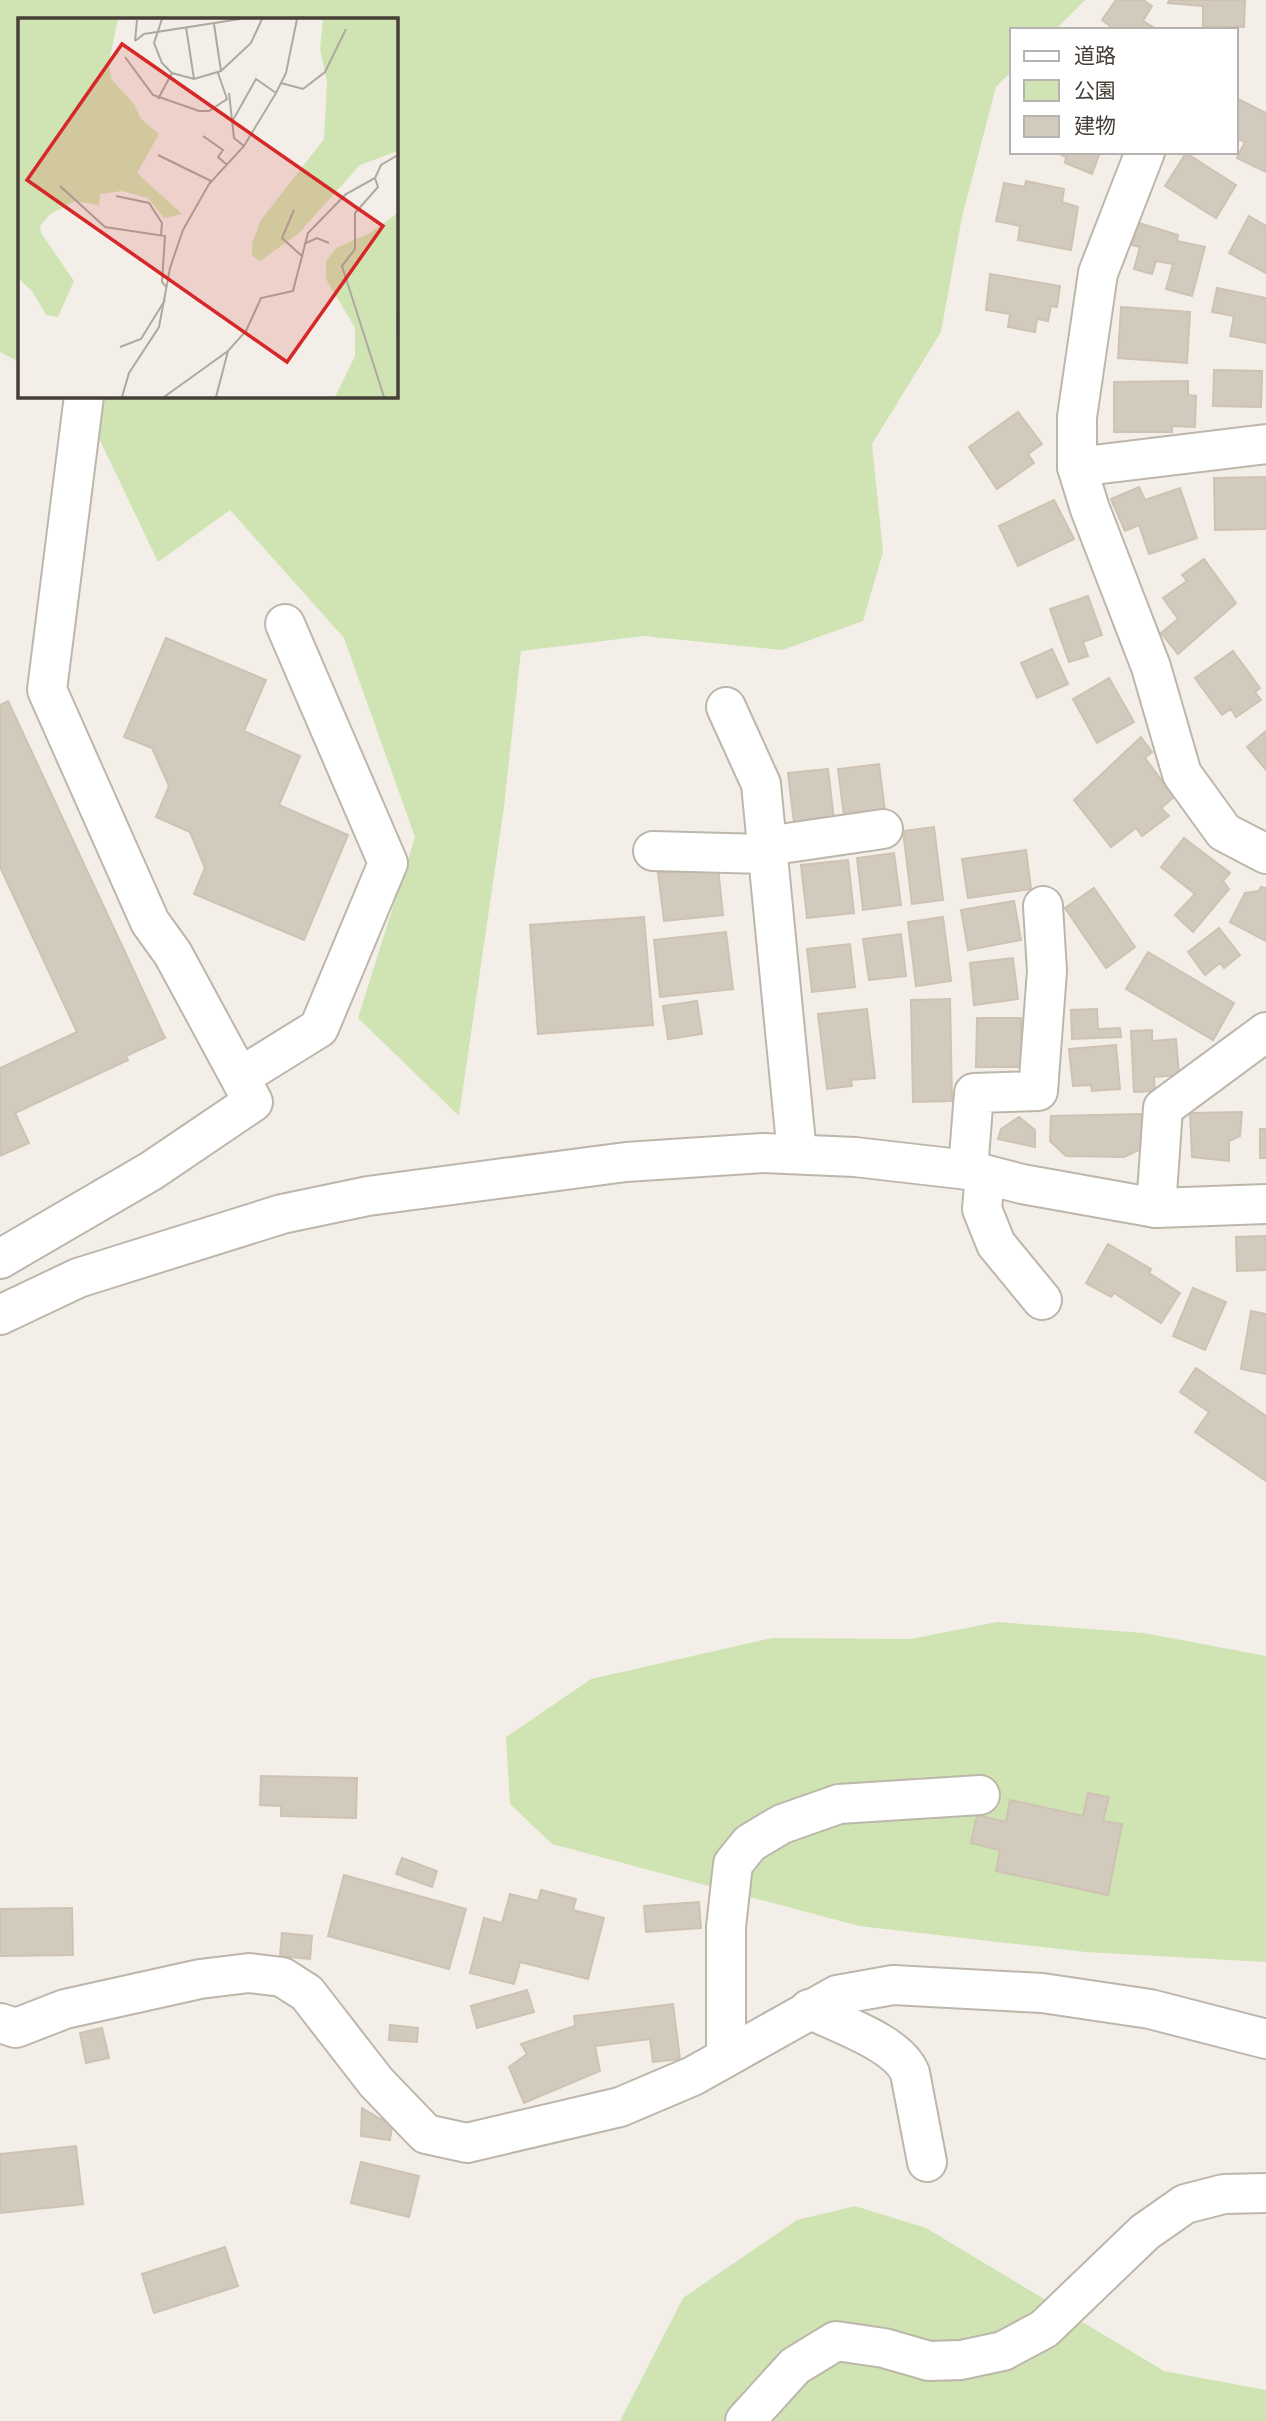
<svg xmlns="http://www.w3.org/2000/svg" width="1266" height="2421" viewBox="0 0 1266 2421" font-family="'Nunito Sans','Noto Sans JP',sans-serif">
  <rect width="100%" height="100%" fill="#f3efe8"/>
  <g fill="#d0e4b3">
    <path d="M0 0H1085L1055 30H1012V71L996 87 962 217 941 332 872 444 883 552 863 621 782 650 644 636 521 651 504 807 459 1116 358 1018 415 837 344 638 230 510 158 562 79 396H396V19H19V362L0 352Z"/>
    <path d="M997 1622 1144 1633 1266 1656V1962L1085 1952 859 1926 552 1844 510 1804 506 1737 591 1679 772 1638 911 1639Z"/>
    <path d="M855 2206 926 2228 1164 2371 1266 2390V2421H620L683 2298 797 2220Z"/>
  </g>
  <g fill="#d3cabe" stroke="#cec2b2" stroke-width="2">
    <path d="M1116 0H1143L1152 6 1143 21 1158 30H1107L1110 26 1102 20Z"/>
    <path d="M1169 0H1245L1244 27 1203 26V6L1168 3Z"/>
    <path d="M1236 98 1266 113V172L1237 158 1245 142 1236 138Z"/>
    <path d="M1055 152H1100L1092 174 1065 163 1066 157Z"/>
    <path d="M1186 153 1236 185 1216 218 1165 186Z"/>
    <path d="M1026 181 1064 189 1062 202 1078 207 1071 250 1018 240 1020 226 996 221 1004 183 1025 187Z"/>
    <path d="M1249 216 1266 226V273L1229 253Z"/>
    <path d="M1139 223 1178 235 1177 241 1205 247 1192 296 1166 289 1173 264 1156 261 1152 274 1134 269 1140 247 1132 245Z"/>
    <path d="M990 274 1060 286 1057 307 1051 306 1048 321 1037 319 1035 332 1008 327 1010 314 986 310Z"/>
    <path d="M1217 288 1266 298V343L1230 336 1234 316 1212 312Z"/>
    <path d="M1121 307 1190 312 1187 363 1118 358Z"/>
    <path d="M1214 370 1262 371 1261 407 1213 406Z"/>
    <path d="M1188 381V395L1196 396 1195 427 1172 426V432H1114V382Z"/>
    <path d="M1018 412 1042 444 1028 454 1034 463 997 489 969 447Z"/>
    <path d="M1266 477V529L1215 530 1214 478Z"/>
    <path d="M1139 487 1145 500 1180 488 1197 538 1149 554 1139 525 1125 531 1111 499Z"/>
    <path d="M1054 500 1074 539 1018 566 999 526Z"/>
    <path d="M1204 559 1236 603 1178 654 1161 633 1178 619 1163 598 1187 581 1182 575Z"/>
    <path d="M1088 596 1102 635 1083 642 1088 656 1069 662 1050 609Z"/>
    <path d="M166 638 266 680 244 731 300 756 279 805 348 835 304 940 194 894 205 868 190 832 156 817 169 786 152 748 124 737Z"/>
    <path d="M1052 649 1068 684 1037 698 1021 663Z"/>
    <path d="M1233 651 1260 688 1255 692 1261 700 1236 717 1231 709 1222 715 1195 678Z"/>
    <path d="M1109 678 1134 722 1097 743 1073 699Z"/>
    <path d="M8 701 165 1038 126 1056 128 1060 15 1113 29 1143 0 1156V1068L77 1032 0 867V705Z"/>
    <path d="M1266 731V770L1247 747Z"/>
    <path d="M1141 737 1152 752 1145 758 1174 797 1161 808 1169 816 1142 836 1136 828 1111 847 1074 800Z"/>
    <path d="M879 764 885 811 844 816 838 769Z"/>
    <path d="M828 769 834 819 794 823 788 773Z"/>
    <path d="M934 827 943 900 912 904 903 831Z"/>
    <path d="M1184 838 1230 873 1223 881 1229 889 1193 932 1175 915 1195 894 1161 867Z"/>
    <path d="M1026 850 1031 889 968 898 962 859Z"/>
    <path d="M894 853 901 905 863 910 857 858Z"/>
    <path d="M848 860 854 913 807 918 801 865Z"/>
    <path d="M718 867 723 915 664 921 658 873Z"/>
    <path d="M1261 887 1266 888V941L1230 922 1245 893 1259 891Z"/>
    <path d="M1094 888 1135 947 1106 968 1065 908Z"/>
    <path d="M1014 901 1021 940 968 950 961 910Z"/>
    <path d="M644 917 653 1025 538 1034 530 925Z"/>
    <path d="M943 917 951 981 916 986 908 922Z"/>
    <path d="M1219 928 1240 955 1224 968 1220 963 1205 975 1188 952Z"/>
    <path d="M726 932 733 989 660 997 654 940Z"/>
    <path d="M901 934 906 976 869 980 863 939Z"/>
    <path d="M850 944 855 987 812 992 807 949Z"/>
    <path d="M1148 952 1234 1003 1213 1040 1126 989Z"/>
    <path d="M1013 958 1018 999 974 1005 970 963Z"/>
    <path d="M950 999 952 1101 913 1102 911 1000Z"/>
    <path d="M697 1001 702 1034 668 1039 663 1006Z"/>
    <path d="M867 1009 875 1078 851 1080 852 1086 827 1089 818 1014Z"/>
    <path d="M1097 1009 1098 1029 1120 1028 1121 1037 1072 1039 1071 1010Z"/>
    <path d="M977 1018H1021V1067H976Z"/>
    <path d="M1152 1030V1041L1176 1039 1179 1075 1154 1077 1155 1091 1134 1092 1131 1031Z"/>
    <path d="M1116 1045 1120 1089 1092 1091 1091 1085 1073 1086 1069 1049Z"/>
    <path d="M1242 1112 1240 1136 1229 1141V1161L1192 1157 1190 1113Z"/>
    <path d="M1143 1114 1141 1149 1124 1157 1066 1156 1050 1141 1051 1116Z"/>
    <path d="M1019 1117 1035 1130V1147L998 1139 1001 1129Z"/>
    <rect x="1260" y="1129" width="6" height="29"/>
    <path d="M1266 1236V1270L1237 1271 1236 1237Z"/>
    <path d="M1108 1244 1151 1269 1149 1273 1180 1293 1161 1323 1114 1293 1111 1297 1086 1283Z"/>
    <path d="M1193 1288 1226 1302 1205 1350 1173 1336Z"/>
    <path d="M1251 1311 1266 1314V1374L1241 1369Z"/>
    <path d="M1196 1368 1266 1416V1481L1195 1432 1209 1412 1180 1392Z"/>
    <path d="M261 1776 357 1778 356 1818 281 1816V1806L260 1805Z"/>
    <path d="M1088 1793 1109 1797 1103 1821 1122 1824 1108 1895 996 1871 1000 1850 971 1843 977 1815 1006 1822 1010 1800 1083 1816Z"/>
    <path d="M402 1858 437 1871 432 1887 396 1874Z"/>
    <path d="M344 1875 466 1909 449 1969 328 1936Z"/>
    <path d="M541 1890 576 1899 573 1910 604 1918 588 1979 520 1962 514 1984 470 1973 484 1918 502 1923 510 1894 538 1901Z"/>
    <path d="M699 1902 701 1928 646 1932 644 1906Z"/>
    <path d="M72 1908 73 1955 0 1956V1909Z"/>
    <path d="M282 1933 312 1936 310 1959 280 1956Z"/>
    <path d="M527 1990 534 2012 477 2028 471 2006Z"/>
    <path d="M673 2004 680 2059 653 2062 650 2039 595 2046 600 2071 524 2103 509 2067 527 2054 521 2044 575 2026 574 2016Z"/>
    <path d="M390 2025 418 2028 417 2042 389 2040Z"/>
    <path d="M102 2028 109 2058 86 2063 80 2033Z"/>
    <path d="M362 2108 392 2126 390 2140 361 2136Z"/>
    <path d="M76 2146 83 2204 0 2213V2154Z"/>
    <path d="M361 2162 419 2176 409 2217 351 2203Z"/>
    <path d="M225 2247 238 2286 154 2313 142 2274Z"/>
  </g>
  <g fill="none" stroke-linecap="round" stroke-linejoin="round">
    <g stroke="#bdb6ab" stroke-width="42">
      <g id="minor">
        <path d="M1145 152 1098 273 1077 417V467L1090 509 1151 667 1182 774 1224 832 1266 854"/>
        <path d="M1077 467 1266 444"/>
        <path d="M726 707 761 784 797 1154"/>
        <path d="M767 846 883 829"/>
        <path d="M653 851 768 854"/>
        <path d="M240 1077 319 1028 388 863 285 624"/>
        <path d="M968 1170 974 1093 1038 1091 1047 971 1043 906"/>
        <path d="M985 1175 982 1209 996 1244 1042 1300"/>
        <path d="M1156 1208 1163 1108 1266 1032"/>
        <path d="M0 1259 151 1171 253 1102 173 954 150 922 47 690 84 396"/>
        <path d="M0 1315 78 1278 282 1214 368 1196 626 1162 763 1153 855 1157 968 1170 1022 1184 1156 1208 1266 1204"/>
        <path d="M809 2009C839 2024 898 2043 910 2073L927 2162"/>
        <path d="M0 2023 16 2028 65 2009 200 1979 249 1973 282 1977 307 1993 376 2082 426 2134 467 2143 620 2107 693 2076 837 1995 893 1985 1042 1993 1150 2009 1266 2039"/>
        <path d="M726 2057V1927L733 1864 750 1843 782 1824 839 1804 980 1795"/>
        <path d="M745 2421 795 2366 836 2341 884 2348 929 2361 961 2360 1003 2351 1044 2329 1145 2232 1185 2204 1224 2194 1266 2193"/>
      </g>
    </g>
    <use href="#minor" stroke="#fff" stroke-width="38"/>
  </g>
  <g transform="translate(18 18)">
    <rect width="380" height="380" fill="#f3efe8"/>
    <path d="M0 1H100L91 44 93 61 116 86 123 101 141 116 119 155 164 196 146 200 130 180 104 173 82 176 81 187 57 183 31 197 22 208 23 215 56 263 40 299 28 297 14 273 0 260ZM305 1H380V133L342 147 281 215 242 243 234 238V225L243 202 306 121 309 64 302 31ZM380 195V379H317L337 338V310L308 261V243L318 230 352 215Z" fill="#d0e4b3"/>
    <path fill="none" stroke="#a8d2eb" stroke-width="3.5" d="M380 296V318"/>
    <path fill="none" stroke="#ada9a1" stroke-width="2" d="M144 1 136 25 144 45 154 55 176 61 203 53 233 25 244 1M196 6 203 53M168 9 176 61M117 23 126 16 222 1M117 23 119 2M107 39 135 77 181 93H191L209 81 200 55M263 65 285 71 307 54 328 11M211 75 216 120 226 128M140 81 154 55M215 102 238 61 258 75M185 118 205 132 200 139 208 146M140 137 193 163M42 168 87 209 147 218 144 264 149 270M98 178 131 185 144 205 143 217M276 192 264 220 285 239M286 226 299 220 311 225M102 329 123 321 147 282M104 379 111 355 141 309 152 250 165 212 191 166 226 128 258 75 268 55 279 1M146 379 210 333 228 313 243 280 275 273 290 215 328 176 357 160M198 379 210 333M366 379 324 248 337 231V195L360 169 357 160 363 147 380 137"/>
    <path fill="#d62828" fill-opacity="0.15" stroke="#d62828" stroke-width="3.5" d="M104 26 365 208 269 344 9 162Z"/>
    <rect width="380" height="380" fill="none" stroke="#453f37" stroke-width="3.5"/>
  </g>
  <rect x="1010" y="28" width="228" height="126" fill="#ffffff" stroke="#b5b2af" stroke-width="2"/>
  <rect x="1024" y="51" width="35" height="10" fill="#ffffff" stroke="#b5b2af" stroke-width="2"/>
  <text x="1074" y="63" font-size="21" fill="#453f37">道路</text>
  <rect x="1024" y="80" width="35" height="21" fill="#d0e4b3" stroke="#b5b2af" stroke-width="2"/>
  <text x="1074" y="98" font-size="21" fill="#453f37">公園</text>
  <rect x="1024" y="116" width="35" height="21" fill="#d3cabe" stroke="#b5b2af" stroke-width="2"/>
  <text x="1074" y="133" font-size="21" fill="#453f37">建物</text>
</svg>
